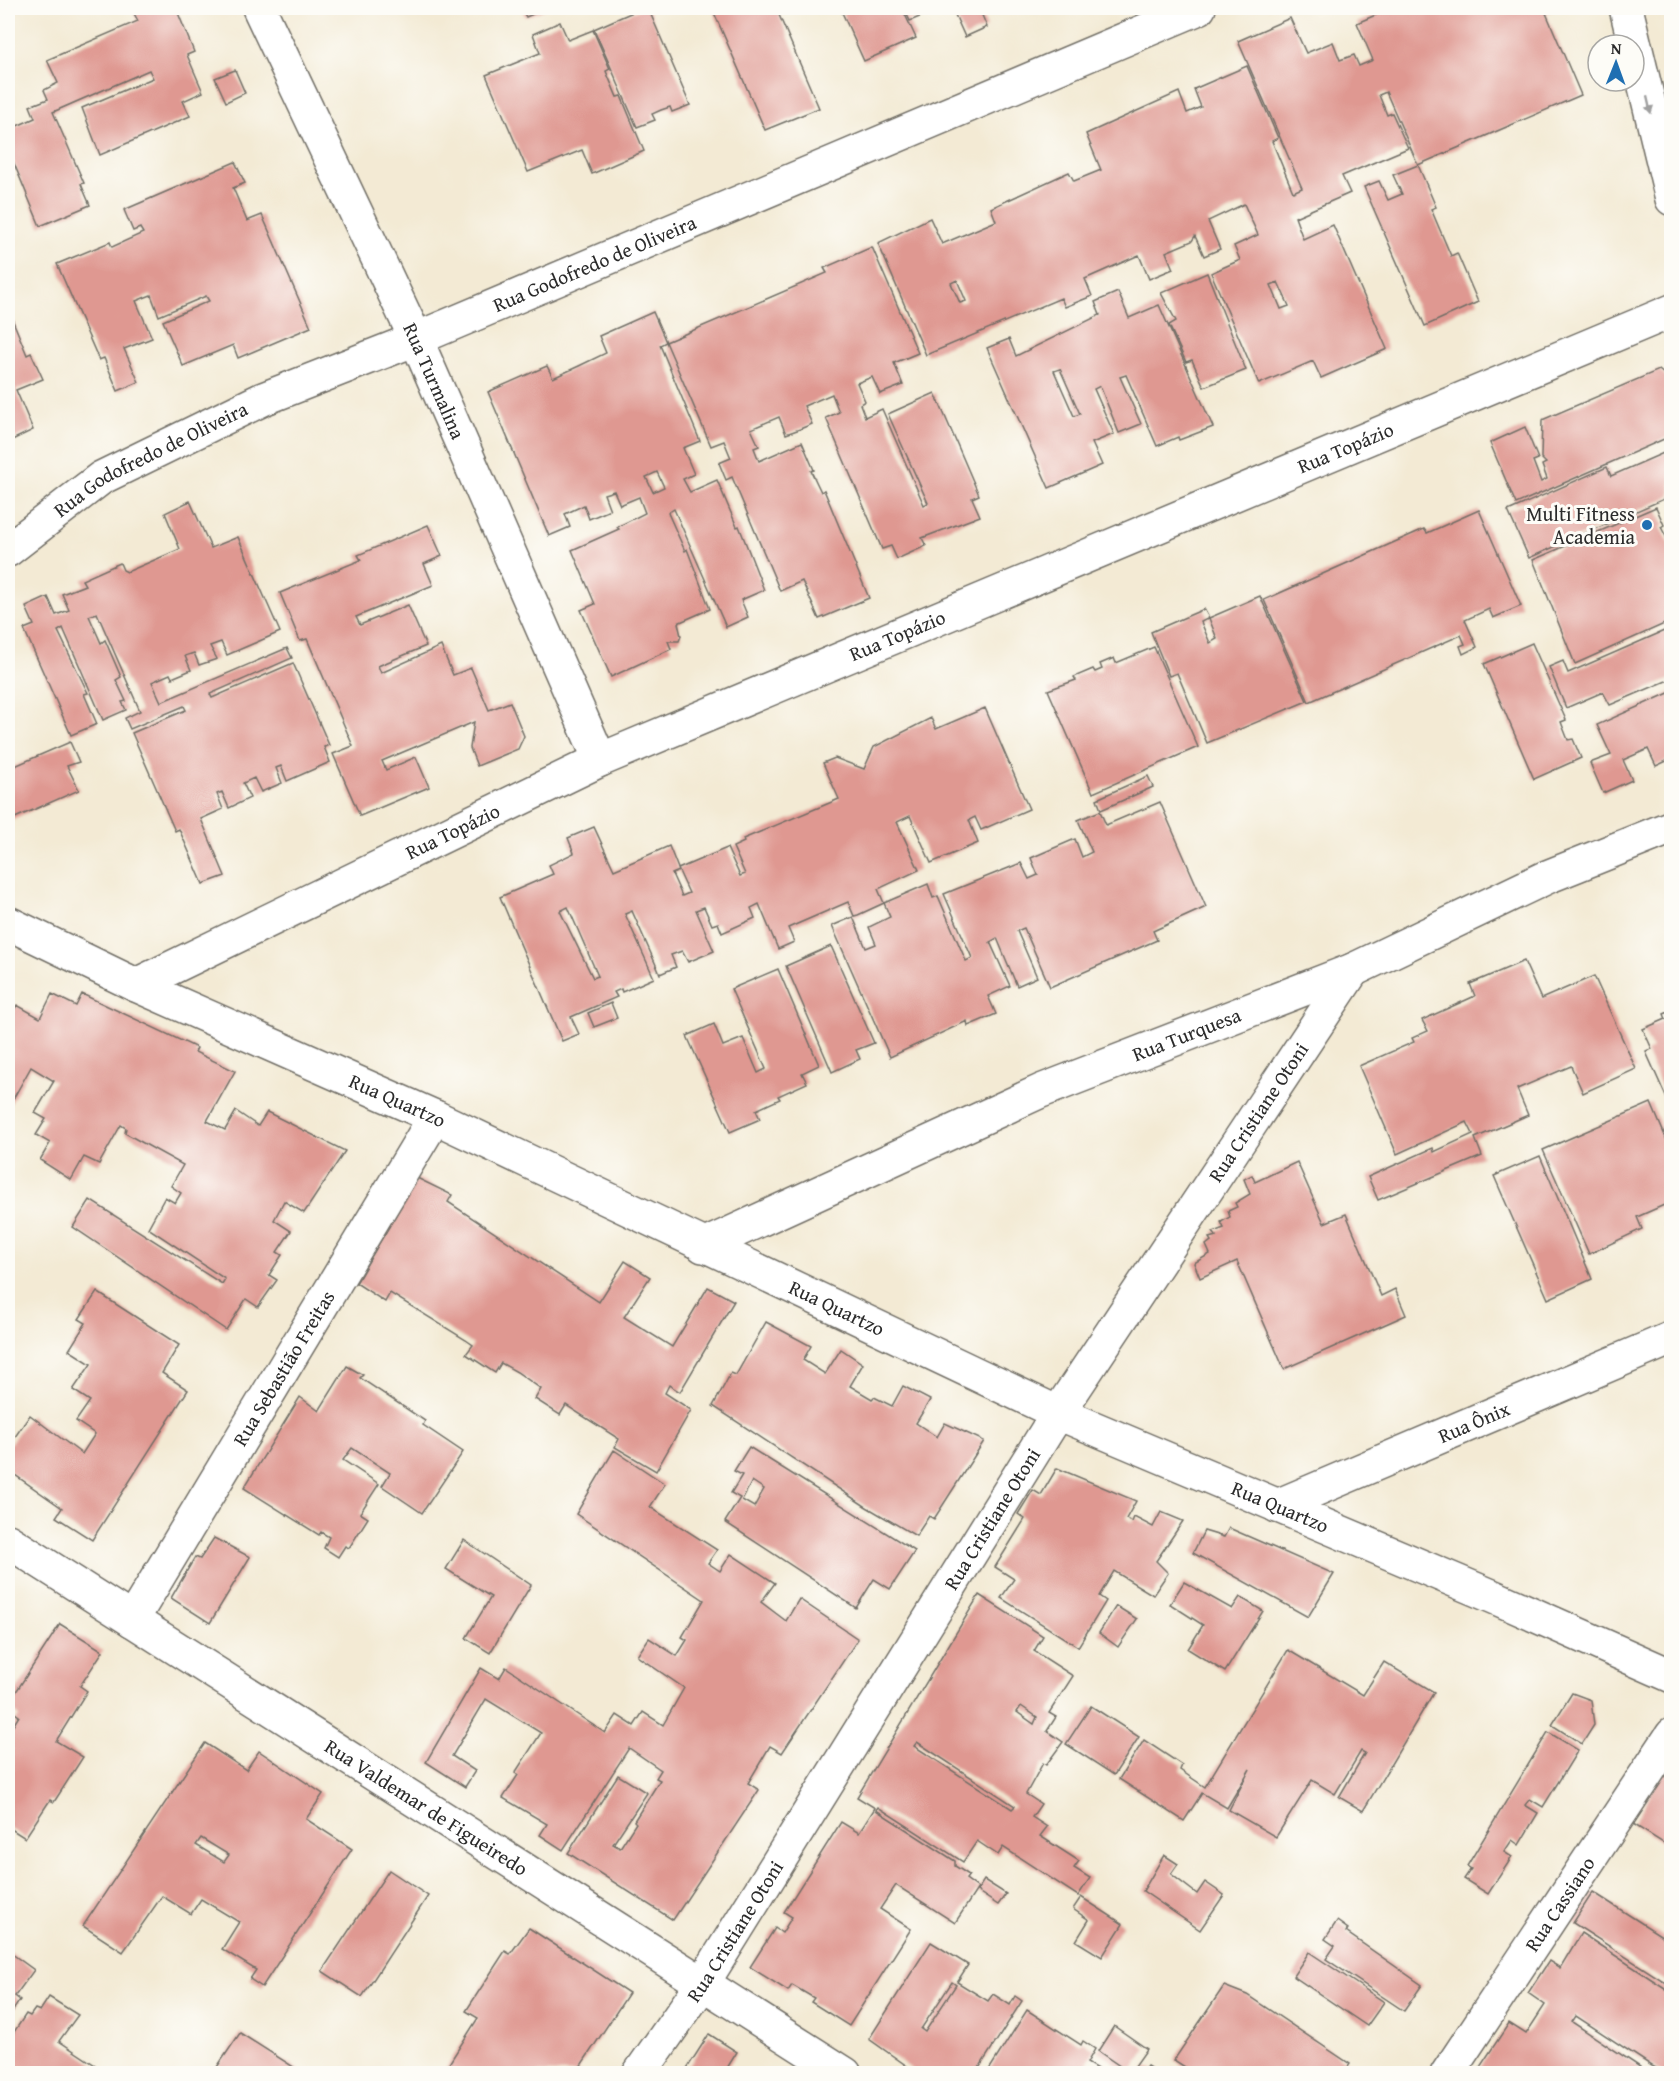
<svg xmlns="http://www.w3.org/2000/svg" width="1679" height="2081" viewBox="0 0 1679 2081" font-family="'Gentium Book Plus',serif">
  <rect width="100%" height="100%" fill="#fdfcf7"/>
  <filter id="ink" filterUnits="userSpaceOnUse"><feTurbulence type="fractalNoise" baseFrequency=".0167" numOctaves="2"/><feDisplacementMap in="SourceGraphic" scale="12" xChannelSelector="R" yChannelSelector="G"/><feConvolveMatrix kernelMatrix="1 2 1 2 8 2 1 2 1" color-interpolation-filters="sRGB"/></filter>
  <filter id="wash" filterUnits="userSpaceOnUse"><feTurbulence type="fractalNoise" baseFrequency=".008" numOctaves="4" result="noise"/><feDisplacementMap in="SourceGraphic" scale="24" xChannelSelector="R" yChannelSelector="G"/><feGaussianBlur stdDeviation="1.35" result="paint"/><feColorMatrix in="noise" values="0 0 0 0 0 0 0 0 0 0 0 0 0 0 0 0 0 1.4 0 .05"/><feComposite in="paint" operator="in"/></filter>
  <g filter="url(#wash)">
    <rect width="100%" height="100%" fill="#f3ead4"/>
    <g id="blocks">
      <g fill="#df9891" fill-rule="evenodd">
        <path d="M131 8H176L194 52 187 55 203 92 183 101 190 116 100 155 82 108 153 78 149 70 53 112 84 183 81 184 90 205 40 226 8 149V116L11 114 17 126 35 118 30 106 48 99 44 90 58 83 47 60 138 21Z"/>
        <path d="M521 8H547L526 17Z"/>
        <path d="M642 8H648L690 105 672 112 670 107 661 110 652 114 655 120 637 127 594 29Z"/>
        <path d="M712 8H776L819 108 765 130Z"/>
        <path d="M840 8H902L916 38 864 61Z"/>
        <path d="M904 8H941L910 21Z"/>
        <path d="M952 8H979L987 27 965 37Z"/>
        <path d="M1392 8H1559L1546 13 1581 95 1418 165 1436 207 1431 209 1451 256 1457 253 1478 302 1425 326 1364 187 1379 181 1388 200 1402 194 1393 175 1418 165 1386 92 1379 95 1387 115 1392 113 1408 148 1342 176 1350 193 1295 217 1303 239 1333 225 1387 349 1321 378 1313 361 1259 384 1211 273 1240 260 1234 246 1258 235 1244 204 1208 221 1220 249 1204 256 1195 236 1192 241 1166 252 1173 269 1149 279 1139 255 1085 279 1092 296 1065 307 1061 298 926 355 878 243 930 218 942 244 996 221 991 208 1069 172 1074 181 1101 170 1086 134 1179 92 1187 113 1201 107 1194 89 1247 66 1278 138 1272 141 1293 192 1302 188 1238 41 1290 18 1306 53 1333 42 1340 60 1354 55 1359 66 1373 60 1357 23ZM957 280 966 301 960 303 951 283ZM1278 282 1289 306 1281 309 1271 285Z"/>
        <path d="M560 22 568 40 593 30 610 69 606 71 617 97 621 96 644 151 592 174 582 150 528 172 486 75 540 53 533 34Z"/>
        <path d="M235 70 245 93 226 102 215 78Z"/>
        <path d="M235 162 245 183 233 188 247 221 262 215 311 327 238 358 233 345 183 366 163 321 209 301 206 296 159 316 151 295 136 301 152 338 124 349 139 382 118 391 104 358 99 360 57 264 110 242 112 247 143 233 140 228 133 231 124 210Z"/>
        <path d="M872 247 918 353 894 363 903 385 880 394 872 377 857 383 865 401 860 404 865 417 882 409 924 505 928 503 888 414 935 393 979 495 972 498 980 516 922 538 926 546 897 559 891 546 882 549 826 418 839 412 832 394 804 406 812 424 800 429 786 434 779 417 751 429 759 446 754 448 759 461 802 442 814 470 811 471 821 492 824 490 869 598 819 619 802 581 780 591 732 477 726 480 719 463 731 458 724 441 711 446 666 342 827 273 824 268Z"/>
        <path d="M1207 273 1246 370 1204 387 1192 360 1186 362 1169 325 1176 321 1161 293Z"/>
        <path d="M1118 292 1129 318 1159 305 1213 427 1179 440 1178 437 1157 446 1126 375 1120 377 1141 424 1119 433 1100 386 1094 389 1114 434 1092 443 1102 465 1049 488 987 348 1009 339 1016 356 1100 315 1095 302ZM1060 369 1080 414 1074 416 1054 371Z"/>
        <path d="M8 309 27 355 31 353 43 379 16 390 33 430 8 442Z"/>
        <path d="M653 312 666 342 660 345 700 441 683 448 694 474 683 479 690 492 717 480 737 527 739 526 764 590 741 600 748 617 726 627 674 509 668 513 685 551 687 549 710 609 678 623 681 636 679 641H668L671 649 611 677 581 610 595 604 572 550 619 529 617 527 645 513 639 497 620 505 614 491 604 494 610 510 589 519 584 505 565 514 570 527 549 536 488 392 547 366 553 378 579 366 606 353 599 336ZM657 472 664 487 653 492 646 477Z"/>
        <path d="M1659 370 1671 380V436L1516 504 1490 443 1525 427 1538 459 1533 461 1541 482 1547 479 1542 465 1546 463 1541 458 1542 420Z"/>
        <path d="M1668 451 1671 459V496L1529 558 1508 511 1607 467 1611 476Z"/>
        <path d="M190 501 211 548 238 537 280 632 227 655 221 642 210 646 217 659 199 665 194 653 185 656 191 670 172 678 170 674 152 682 161 702 287 648 292 658 210 694 212 698 293 663 329 745 324 747 330 762 287 781 281 766 276 768 282 783 261 792 254 778 243 783 250 798 229 808 222 792 217 794 223 809 201 819 225 876 203 884 179 829 175 831 132 733 186 710 184 706 130 729 125 718 140 711 97 613 89 616 101 643 105 640 121 677 116 680 126 701 122 702 126 710 103 720 63 628 58 631 88 693 84 694 97 724 71 735 24 629 34 625 26 607 48 597 56 615 69 610 62 594 85 585 82 580 120 563 123 570 127 572 180 549 165 513Z"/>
        <path d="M1656 507 1664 525 1661 527 1671 546V621L1575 664 1533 560Z"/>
        <path d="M1479 510 1521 606 1493 618 1489 609 1465 620 1477 647 1463 654 1460 646 1465 644 1461 635 1309 702 1264 600 1424 529 1427 533Z"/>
        <path d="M428 525 442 556 424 564 433 585 356 617 360 625 408 605 426 646 378 666 381 673 441 646 453 675 471 668 489 710 510 702 524 736 518 749 477 766 470 748 474 722 382 761 386 770 416 757 429 787 360 816 333 754 353 746 307 639 300 641 280 593 361 560 358 555Z"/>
        <path d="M1260 596 1307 701 1207 743 1177 673 1169 676 1151 632 1204 609 1209 618 1201 622 1210 643 1217 639 1209 618Z"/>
        <path d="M1671 628V679L1610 705 1603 692 1566 708 1549 667 1563 661 1568 673Z"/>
        <path d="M1532 643 1566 720 1561 722 1568 740 1573 739 1581 758 1534 779 1484 664Z"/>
        <path d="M1154 647 1198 747 1093 793 1048 690 1076 680 1074 677 1093 669 1095 672 1102 669 1100 664 1114 658 1116 663Z"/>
        <path d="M1671 692V759L1656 766 1648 749 1623 760 1632 780 1603 793 1590 763 1611 755 1597 725Z"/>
        <path d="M985 708 1029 809 981 830 975 817 969 820 978 843 931 863 910 816 897 822 919 870 878 889 884 903 858 915 854 916 848 902 788 928 794 942 778 949 759 904 751 908 755 918 722 933 718 923 712 925 704 907 696 910 714 951 688 962 682 951 671 955 676 967 660 974 632 911 625 914 654 978 622 992 621 989 614 992 617 997 571 1017 579 1034 562 1041 500 897 553 874 549 865 574 853 568 838 594 827 614 870 669 846 679 871 672 874 682 896 689 893 678 869 727 848 740 876 745 874 733 847 744 842 743 839 839 799 823 763 835 758 864 769 874 747 931 718 936 729ZM568 907 598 976 593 978 560 911Z"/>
        <path d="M70 742 79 762 67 766 79 790 8 821V769Z"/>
        <path d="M1148 776 1153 787 1101 810 1097 799Z"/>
        <path d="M1160 802 1206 907 1153 931 1157 940 1050 987 1024 928 1017 931 1037 977 1017 986 997 938 990 942 1010 986 988 996 996 1014 968 1026 967 1021 890 1057 832 926 853 917 866 948 876 944 869 927 890 917 884 903 928 884 933 898 938 896 966 961 972 958 944 894 1021 863 1029 879 1038 875 1031 858 1075 839 1082 857 1092 852 1078 820 1100 811 1106 825Z"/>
        <path d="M831 946 874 1043 856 1050 860 1059 832 1072 786 966Z"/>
        <path d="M1524 961 1541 999 1594 976 1636 1069 1583 1093 1571 1066 1517 1089 1528 1115 1475 1138 1482 1156 1378 1200 1368 1177 1433 1148 1434 1152 1473 1134 1467 1122 1397 1154 1359 1066 1414 1042 1412 1038 1428 1031 1422 1020 1475 996 1470 984Z"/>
        <path d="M778 969 819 1065 802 1073 807 1083 778 1096 780 1099 756 1110 760 1119 730 1132 687 1036 714 1024 723 1046 743 1038 758 1073 766 1069 731 989Z"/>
        <path d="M52 994 76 1006 82 994 197 1048 195 1052 235 1071 207 1121 225 1130 236 1111 258 1126 267 1112 345 1151 304 1213 284 1201 274 1220 291 1231 277 1252 282 1255 269 1275 277 1280 258 1307 246 1299 226 1330 73 1227 90 1200 222 1284 225 1279 148 1228 165 1197 175 1203 181 1193 171 1186 183 1165 125 1133 126 1128 121 1125 99 1164 84 1157 71 1180 40 1160 50 1143 36 1135 46 1119 35 1113 54 1081 31 1067 8 1108V1021L17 1005 40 1018Z"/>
        <path d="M611 1003 617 1018 594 1027 588 1013Z"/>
        <path d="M1671 1011V1108L1646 1052 1652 1049 1643 1029 1666 1019 1664 1014Z"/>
        <path d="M1651 1103 1671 1150V1202L1637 1217 1642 1229 1589 1254 1543 1150Z"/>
        <path d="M1540 1156 1592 1279 1548 1299 1494 1176Z"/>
        <path d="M1297 1162 1324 1223 1346 1214 1381 1296 1395 1289 1406 1315 1284 1369 1237 1261 1200 1278 1194 1263 1210 1254 1206 1245 1211 1241 1209 1238 1216 1236 1213 1232 1224 1228 1221 1222 1230 1217 1228 1211 1237 1207 1235 1203 1250 1194 1244 1179 1252 1175 1255 1182Z"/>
        <path d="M417 1178 452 1195 448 1202 599 1302 625 1261 650 1277 624 1317 672 1347 708 1287 734 1301 680 1392 669 1385 665 1393 691 1410 656 1471 615 1447 619 1439 566 1405 560 1415 535 1399 541 1389 517 1372 501 1363 495 1373 466 1354 473 1345 466 1340 390 1293 385 1302 356 1283Z"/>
        <path d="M97 1292 179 1345 162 1373 188 1390 92 1540 56 1517 62 1508 8 1470V1447L30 1415 82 1454 95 1434 76 1421 90 1401 73 1390 91 1364 69 1350 86 1323 79 1319Z"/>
        <path d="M766 1322 811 1346 803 1360 825 1374 841 1349 863 1364 850 1386 872 1399 874 1397 892 1406 903 1386 930 1400 916 1423 937 1437 945 1423 984 1441 934 1519 929 1516 916 1536 865 1506 713 1406 731 1373 736 1375Z"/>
        <path d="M347 1366 363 1375 360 1378 425 1421 423 1425 463 1452 422 1513 382 1486 390 1473 352 1448 343 1460 379 1484 360 1513 368 1518 349 1548 345 1546 338 1557 324 1548 329 1537 321 1532 319 1535 244 1488 300 1397 319 1411Z"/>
        <path d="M749 1447 915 1551 890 1589 874 1579 856 1608 725 1522 740 1498 731 1493 742 1475 734 1471ZM752 1481 764 1489 754 1507 742 1500Z"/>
        <path d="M614 1450 665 1484 650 1507 717 1550 708 1563 720 1571 731 1554 775 1583 761 1602 786 1621 799 1599 858 1639 782 1753 770 1746 748 1783 759 1790 673 1920 568 1853 618 1775 647 1793 613 1844 620 1848 636 1823 634 1821 660 1780 656 1778 661 1770 629 1748 563 1850 540 1835 547 1824 503 1798 518 1775 515 1773 541 1733 486 1699 452 1756 475 1771 465 1787 426 1762 481 1668 499 1679 506 1667 605 1733 617 1715 634 1726 643 1712 663 1725 684 1688 637 1656 649 1638 677 1656 687 1640 682 1637 704 1600 576 1514Z"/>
        <path d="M1057 1468 1136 1501 1126 1519 1132 1522 1134 1517 1153 1527 1161 1512 1183 1521 1156 1561 1168 1573 1153 1595 1114 1571 1099 1596 1106 1601 1078 1647 1001 1598 1014 1579 995 1567 1025 1519 1018 1514 1033 1490 1041 1495Z"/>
        <path d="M1229 1528 1334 1574 1308 1617 1193 1553 1204 1531 1224 1537Z"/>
        <path d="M214 1538 250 1557 210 1623 171 1598 195 1557 200 1559Z"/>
        <path d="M464 1540 531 1585 490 1653 466 1638 491 1597 446 1569Z"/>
        <path d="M1184 1582 1232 1609 1240 1597 1263 1611 1225 1672 1188 1649 1203 1625 1170 1604Z"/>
        <path d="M979 1595 1043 1636 1034 1651 1073 1676 1049 1713 1056 1717 1047 1731 1063 1742 1046 1765 1043 1763 1026 1794 1041 1804 1032 1817 1047 1827 1040 1836 1079 1861 1074 1868 1090 1878 1078 1896 1003 1847 998 1855 977 1841 963 1862 878 1807 876 1810 955 1861V1866L969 1875 966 1879 978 1888 955 1923 896 1885 880 1909 911 1929 849 2026 811 2002 814 1998 792 1985 788 1991 750 1967 775 1928 782 1933 792 1917 784 1912 841 1822 859 1833 875 1808 857 1797ZM1021 1706 1037 1717 1034 1724 1017 1712ZM917 1742 1015 1806 1012 1809 914 1746Z"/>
        <path d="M1116 1606 1137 1619 1118 1647 1099 1633Z"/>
        <path d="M60 1624 103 1651 80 1686 87 1691 56 1741 83 1757 54 1802 50 1800 25 1838 8 1827V1734L19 1716 8 1708V1704Z"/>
        <path d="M1288 1650 1363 1695 1384 1662 1434 1692 1363 1811 1339 1797 1365 1753 1361 1751 1335 1794 1312 1780 1276 1837 1229 1810 1250 1769 1227 1808 1202 1793 1184 1821 1119 1779 1144 1740 1182 1765 1180 1770 1205 1787Z"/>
        <path d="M1572 1693 1591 1700 1594 1725 1582 1744 1552 1725Z"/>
        <path d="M1091 1706 1139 1737 1114 1775 1066 1744Z"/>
        <path d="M1548 1732 1578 1750 1543 1807 1530 1799 1525 1805 1538 1813 1519 1845 1512 1840 1504 1852 1512 1857 1488 1894 1464 1879 1471 1869 1467 1866Z"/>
        <path d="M205 1743 246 1770 259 1751 323 1794 306 1819 352 1849 262 1987 250 1979 256 1970 222 1949 239 1922 201 1899 191 1914 162 1896 123 1952 83 1926ZM201 1838 229 1855 224 1862 196 1845Z"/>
        <path d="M1671 1759V1848L1633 1824Z"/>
        <path d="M1164 1855 1178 1864 1171 1874 1197 1894 1205 1882 1224 1895 1200 1930 1143 1891Z"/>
        <path d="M389 1870 428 1896 362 1997 322 1971Z"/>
        <path d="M984 1880 1006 1894 998 1905 977 1891Z"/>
        <path d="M1593 1892 1671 1942V1986L1573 1923Z"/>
        <path d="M1081 1897 1123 1924 1102 1957 1076 1941 1089 1920 1073 1909Z"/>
        <path d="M1337 1921 1348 1929 1346 1932 1422 1985 1404 2011 1326 1959 1335 1946 1325 1939Z"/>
        <path d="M529 1928 629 1993 576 2073H443L478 2018 466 2011 505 1951 510 1954Z"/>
        <path d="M1581 1933 1671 1992V2073H1665L1652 2066 1576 2016 1572 2022 1640 2067 1636 2073H1476L1509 2023 1526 2034 1545 2005 1528 1993 1549 1961 1560 1968Z"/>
        <path d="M931 1942 968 1965 957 1982 988 2001 993 1994 1010 2005 1015 1996 1022 2001 976 2073H917L869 2039ZM952 1982 956 1985 925 2032 921 2029Z"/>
        <path d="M8 1951 34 1970 15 1996 20 2000 8 2018Z"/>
        <path d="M1309 1952 1384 2002 1367 2026 1293 1976Z"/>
        <path d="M1224 1986 1247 1995 1350 2064 1344 2073H1194L1174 2060Z"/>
        <path d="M49 1997 78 2015 59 2041 95 2065 90 2073H8V2041L26 2014 30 2016 35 2009 40 2011Z"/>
        <path d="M1027 2010 1081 2045 1083 2041 1095 2049 1087 2063 1104 2073H987Z"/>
        <path d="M1114 2026 1147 2049 1130 2073 1098 2051Z"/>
        <path d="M240 2033 303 2073H213Z"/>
        <path d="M709 2034 737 2052 724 2073H684Z"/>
        <path d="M1147 2066 1158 2073H1142Z"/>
      </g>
    </g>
  </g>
  <g filter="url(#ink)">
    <use href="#blocks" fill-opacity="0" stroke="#716e66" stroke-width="1.5"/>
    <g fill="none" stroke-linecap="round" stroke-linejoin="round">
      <g stroke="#716e66" stroke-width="36">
        <g id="minor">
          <path id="s1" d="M259 8 416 339 600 760"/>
          <path d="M1626 8 1672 199"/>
          <path id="s2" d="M8 550 101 478 263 399 416 339 1199 8"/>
          <path id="s3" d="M8 923 136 985 435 1117 1058 1413 1494 1597 1672 1676"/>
          <path id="s4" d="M136 985 600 760 1672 311"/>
          <path id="s5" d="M703 1246 1041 1091 1353 970 1547 877 1672 827"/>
          <path id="s6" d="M1277 1506 1672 1338"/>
          <path id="s7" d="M8 1541 845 2074"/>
          <path id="s8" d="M132 1620 435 1117"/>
          <path id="s9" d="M639 2074 703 1983 1058 1413 1353 970"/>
          <path id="s10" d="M1447 2074 1672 1735"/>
        </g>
      </g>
      <use href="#minor" stroke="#fff" stroke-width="33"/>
    </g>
    <defs><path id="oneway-solid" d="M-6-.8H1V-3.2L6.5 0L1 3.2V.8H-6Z" transform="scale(1.5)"/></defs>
    <use fill="#a0a0a0" href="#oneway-solid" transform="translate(1649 105) rotate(77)"/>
  </g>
  <circle fill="#1f6fb2" stroke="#fdfcf7" stroke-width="2" cx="1647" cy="525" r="6"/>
  <g text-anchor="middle" stroke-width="6" stroke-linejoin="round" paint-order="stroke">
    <g font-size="20" fill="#2b2b2b" stroke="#fdfcf7">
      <text dy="7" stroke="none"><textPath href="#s2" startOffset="656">Rua Godofredo de Oliveira</textPath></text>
      <text dy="7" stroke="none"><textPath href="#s1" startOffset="412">Rua Turmalina</textPath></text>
      <text dy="7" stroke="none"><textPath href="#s4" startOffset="1324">Rua Topázio</textPath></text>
      <text dy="7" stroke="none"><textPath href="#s2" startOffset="170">Rua Godofredo de Oliveira</textPath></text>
      <text dy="7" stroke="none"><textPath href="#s4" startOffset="838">Rua Topázio</textPath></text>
      <text dy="7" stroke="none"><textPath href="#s4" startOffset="352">Rua Topázio</textPath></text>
      <text dy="7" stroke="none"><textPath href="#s5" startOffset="528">Rua Turquesa</textPath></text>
      <text dy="7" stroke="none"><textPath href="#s3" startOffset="428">Rua Quartzo</textPath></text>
      <text dy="7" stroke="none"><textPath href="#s9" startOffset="1144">Rua Cristiane Otoni</textPath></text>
      <text dy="7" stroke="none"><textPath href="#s3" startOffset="914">Rua Quartzo</textPath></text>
      <text dy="7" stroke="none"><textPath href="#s8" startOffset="294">Rua Sebastião Freitas</textPath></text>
      <text dy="7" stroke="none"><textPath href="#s6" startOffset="214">Rua Ônix</textPath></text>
      <text dy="7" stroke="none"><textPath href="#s3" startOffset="1400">Rua Quartzo</textPath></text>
      <text dy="7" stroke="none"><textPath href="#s9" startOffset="658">Rua Cristiane Otoni</textPath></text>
      <text dy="7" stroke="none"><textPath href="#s7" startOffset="496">Rua Valdemar de Figueiredo</textPath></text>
      <text dy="7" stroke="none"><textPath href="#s10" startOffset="204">Rua Cassiano</textPath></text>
      <text dy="7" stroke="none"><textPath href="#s9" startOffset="172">Rua Cristiane Otoni</textPath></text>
    </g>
    <g font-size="20" fill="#2b2b2b" stroke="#fdfcf7" text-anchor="end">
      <text x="1635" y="521">Multi Fitness<tspan x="1635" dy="23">Academia</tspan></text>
    </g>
  </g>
  <rect width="1679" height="2081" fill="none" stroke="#fdfcf7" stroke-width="30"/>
  <g transform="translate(1616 63) rotate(1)"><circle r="28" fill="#fdfcf7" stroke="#a9a8a5" stroke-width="1.5"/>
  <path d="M0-4.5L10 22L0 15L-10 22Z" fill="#1f6fb2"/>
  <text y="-9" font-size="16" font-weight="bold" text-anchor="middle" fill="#2b2b2b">N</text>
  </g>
</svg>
